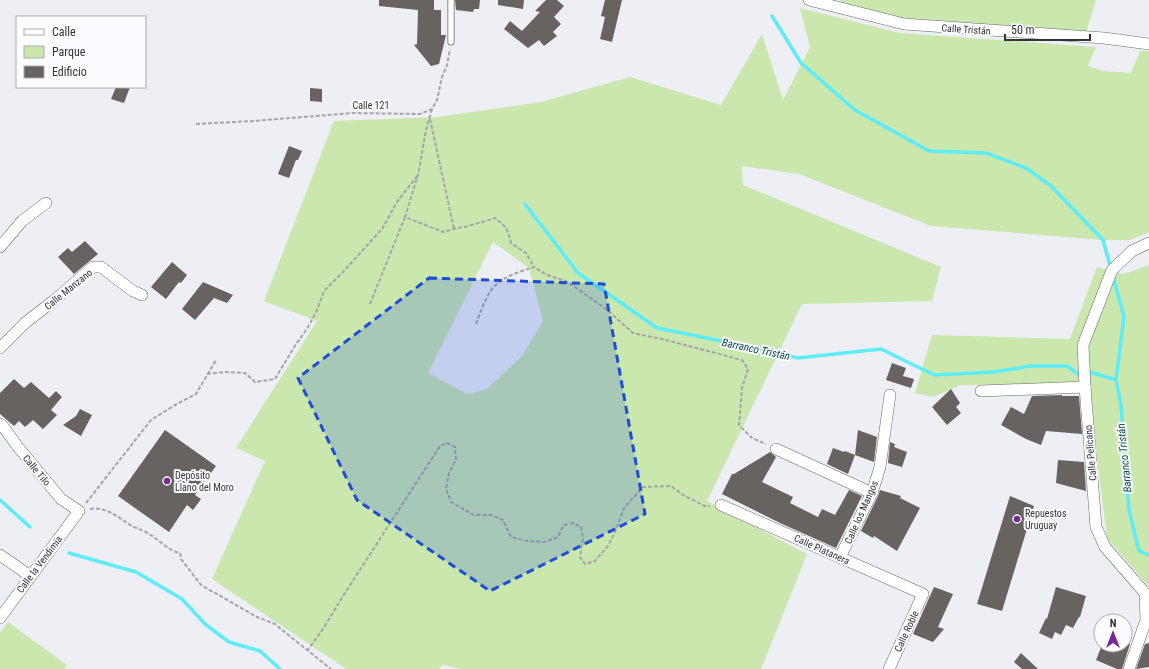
<svg xmlns="http://www.w3.org/2000/svg" width="1149" height="669" viewBox="0 0 1149 669" font-family="'Roboto Condensed',sans-serif">
  <rect width="100%" height="100%" fill="#edeff5"/>
  <g fill="#cae7ae" fill-rule="evenodd">
    <path d="M841 0H1096L1086 33 910 20 839 4Z"/>
    <path d="M800 8 900 33 1096 47 1088 66 1103 71 1131 73 1140 51H1149V232L1130 240H1103L931 226 799 174 742 166 743 185 941 267 932 301 802 304 707 501 807 554 761 669H461L443 665 439 669H346L212 579 265 461 236 448 317 321 264 301 334 121 437 117 541 102 630 77 721 105 762 34 783 100 810 47ZM493 242 529 268 543 321 522 356 487 389 467 394 428 373Z"/>
    <path d="M1149 265V587L1107 538 1088 384 961 385 933 397 915 393 932 335 1070 339 1097 267 1124 274Z"/>
    <path d="M8 622 67 665 64 669H0V633Z"/>
  </g>
  <g fill="none" stroke-linecap="round" stroke-linejoin="round">
    <g stroke="#5eecf8" stroke-width="3.5">
      <path d="M772 16 801 63 855 110 929 151 986 153 1026 168 1051 186 1103 240 1111 269"/>
      <path d="M525 204 578 273 657 328 751 347 798 358 881 349 934 375 994 372 1031 366H1067L1078 374"/>
      <path d="M1113 277 1124 317 1116 380"/>
      <path d="M1090 372 1116 380 1121 405 1129 510 1139 551 1149 555"/>
      <path d="M0 500 30 527"/>
      <path d="M69 553 136 572 182 599 205 624 229 642 260 651 280 669"/>
    </g>
  </g>
  <g fill="#686260">
    <path d="M379 0H434V10H441V35H446L439 64 431 66 414 45 417 44 418 10 379 6Z"/>
    <path d="M455 0H480L479 9H474L473 12 456 10Z"/>
    <path d="M498 0H524L523 9 498 5Z"/>
    <path d="M546 0H557L564 6 554 17 561 24 553 32 557 36 544 46 539 40 528 48 504 29 510 21 522 31 540 12 535 11Z"/>
    <path d="M605 0H622L612 42 600 39 605 17 601 16Z"/>
    <path d="M116 87H130L124 103 111 99Z"/>
    <path d="M310 88 322 89V102L310 101Z"/>
    <path d="M289 146 302 151 298 160H296L289 178 278 174Z"/>
    <path d="M85 241 98 254 74 274 58 257 68 248 72 252Z"/>
    <path d="M172 262 187 275 181 283 179 282 166 299 151 287Z"/>
    <path d="M203 282 233 295 227 303 214 298 195 320 182 309Z"/>
    <path d="M892 363 906 368 903 376 914 379 911 388 886 380Z"/>
    <path d="M14 379 24 388 31 382 49 398 56 391 62 397 51 410 57 415 43 429 33 420 25 427 19 421 14 426 0 414V393Z"/>
    <path d="M951 389 960 403 956 407 961 413 947 425 932 407Z"/>
    <path d="M1062 395V396H1079L1082 434 1046 431 1041 445 1026 439 1001 425 1011 407 1024 414 1032 396Z"/>
    <path d="M80 409 92 415 81 436 63 425 76 416Z"/>
    <path d="M165 430 216 466 195 495 201 499 193 510 187 505 169 532 118 496Z"/>
    <path d="M858 430 877 437 874 462 855 455Z"/>
    <path d="M890 442 895 444 894 447 907 452 902 467 888 463Z"/>
    <path d="M833 448 844 452 845 451 855 455 848 474 827 464Z"/>
    <path d="M770 452 776 457 762 482 793 497 790 503 818 517 822 509 835 515 849 490 862 496 836 548 780 523 722 494 732 474H734Z"/>
    <path d="M1058 460 1084 462 1086 491 1056 483Z"/>
    <path d="M880 490 901 496 900 498 920 508 897 551 874 536 873 538 861 531 878 496Z"/>
    <path d="M1010 496 1034 506 1002 611 977 604Z"/>
    <path d="M934 587 953 594 938 627 944 629 933 642 913 634Z"/>
    <path d="M1056 587 1086 596 1080 617H1079L1073 628 1066 625 1061 635 1055 632 1052 639 1039 633 1046 618 1047 619Z"/>
    <path d="M1125 641 1130 644 1122 669H1117L1096 660 1102 645H1125Z"/>
    <path d="M1149 643V667L1136 669 1145 644Z"/>
    <path d="M1021 653 1038 669H1022L1014 662Z"/>
  </g>
  <g fill="none" stroke-linecap="round" stroke-linejoin="round">
    <g stroke="#67696e" stroke-width="7">
      <path id="service" d="M451 0V42"/>
    </g>
    <g stroke="#67696e" stroke-width="12">
      <g id="minor">
        <path d="M809 0 904 24 1104 38 1149 44"/>
        <path d="M0 247 22 221 46 203"/>
        <path d="M0 348 25 323 57 298 93 267H101L133 291 142 295"/>
        <path d="M981 391 1085 387"/>
        <path d="M0 424 2 425 18 447 61 499 79 511 0 618"/>
        <path d="M776 449 872 493"/>
        <path d="M721 505 923 594 889 669"/>
        <path d="M0 555 30 576"/>
        <path d="M840 557 872 493 880 467 890 395"/>
        <path d="M1129 669 1146 620 1145 593 1105 547 1096 527 1085 387 1083 345 1112 270 1132 251 1149 243"/>
      </g>
    </g>
    <g stroke="#a3a5a9" stroke-width="2" stroke-dasharray="4 2" stroke-linecap="butt">
      <path d="M432 109 426 130 418 175 405 217 443 232 457 228 465 227 495 218C506 226 508 230 511 243L526 253 534 267"/>
      <path d="M430 119 454 229"/>
      <path d="M196 124 253 121 353 113 420 114 432 109 437 100 442 77 447 65 450 49"/>
      <path d="M370 304 405 217"/>
      <path d="M476 324C480 313 484 302 490 292 499 277 519 272 534 267L547 275 568 282 606 309 633 333 666 340 742 360 748 369 742 388 739 425 752 438 766 444"/>
      <path d="M207 374 225 372 245 373 255 382 275 379 296 344 307 329 317 310 324 291 343 272 382 229 397 202 418 175"/>
      <path d="M86 503 151 420 175 405 196 394 216 360"/>
      <path d="M90 509C106 506 119 518 132 526 137 529 144 530 149 534 160 540 168 551 180 553L181 559 201 585 257 617 275 624 292 638 331 669"/>
      <path d="M307 651 323 629 343 596 440 446 447 443 455 447 456 460 449 473 446 489 451 502 474 515H491L503 520 511 537 527 541 544 542 558 537 564 525 573 523 581 527 583 538 580 557 585 564 595 561 608 546 616 530 624 508 643 487 671 486 683 495 705 506H710"/>
    </g>
    <use href="#service" stroke="#fff" stroke-width="5.5"/>
    <use href="#minor" stroke="#fff" stroke-width="11"/>
  </g>
  <path fill="#1d4ed8" fill-opacity="0.2" stroke="#1d4ed8" stroke-width="3" stroke-dasharray="8 5" stroke-linejoin="round" d="M429 278 604 284 645 514 490 591 357 500 298 378Z"/>
  <g fill="#7a2696" stroke="#fbfcff" stroke-width="1.5">
    <circle cx="167" cy="481" r="4"/>
    <circle cx="1017" cy="519" r="4"/>
  </g>
  <g text-anchor="middle" stroke-width="4" stroke-linejoin="round" paint-order="stroke">
    <g font-size="10" fill="#333436" stroke="#fbfcff">
      <text transform="translate(966 29) rotate(4)" y="4">Calle Tristán</text>
      <text x="371" y="109">Calle 121</text>
      <text transform="translate(68 289) rotate(-39)" y="4">Calle Manzano</text>
      <text transform="translate(1090 453) rotate(-95)" y="4">Calle Pelícano</text>
      <text transform="translate(37 470) rotate(50)" y="4">Calle Tilo</text>
      <text transform="translate(861 512) rotate(-66)" y="4">Calle los Mangos</text>
      <text transform="translate(822 549) rotate(24)" y="4">Calle Platanera</text>
      <text transform="translate(39 564) rotate(-53)" y="4">Calle la Vendimia</text>
      <text transform="translate(906 631) rotate(-65)" y="4">Calle Roble</text>
    </g>
    <g font-size="10" fill="#333436" stroke="#fbfcff" text-anchor="start">
      <text x="175" y="479">Depósito<tspan x="175" dy="12">Llano del Moro</tspan></text>
      <text x="1025" y="517">Repuestos<tspan x="1025" dy="12">Uruguay</tspan></text>
    </g>
    <g font-size="11" font-style="italic" fill="#06494e" stroke="#fbfcff">
      <text transform="translate(756 349) rotate(12)" y="4">Barranco Tristán</text>
      <text transform="translate(1124 458) rotate(-96)" y="4">Barranco Tristán</text>
    </g>
  </g>
  <rect x="16" y="16" width="130" height="72" fill="#fbfcff" stroke="#abacaf"/>
  <rect x="24" y="29" width="20" height="6" fill="#ffffff" stroke="#abacaf"/>
  <text x="52" y="36" font-size="12" fill="#333436">Calle</text>
  <rect x="24" y="46" width="20" height="12" fill="#cae7ae" stroke="#abacaf"/>
  <text x="52" y="56" font-size="12" fill="#333436">Parque</text>
  <rect x="24" y="66" width="20" height="12" fill="#686260" stroke="#abacaf"/>
  <text x="52" y="76" font-size="12" fill="#333436">Edificio</text>
  <g transform="translate(1113 633)"><circle r="19" fill="#fbfcff" stroke="#abacaf"/>
  <path d="M0-3L7 15L0 10L-7 15Z" fill="#7a2696"/>
  <text y="-6" font-size="11" font-weight="bold" text-anchor="middle" fill="#333436">N</text>
  </g>
  <path d="M1005 34v6h85v-6" fill="none" stroke="#333436" stroke-width="2"/>
  <text x="1011" y="34" font-size="12" fill="#333436" stroke="#fbfcff" stroke-width="3" paint-order="stroke">50 m</text>
</svg>
